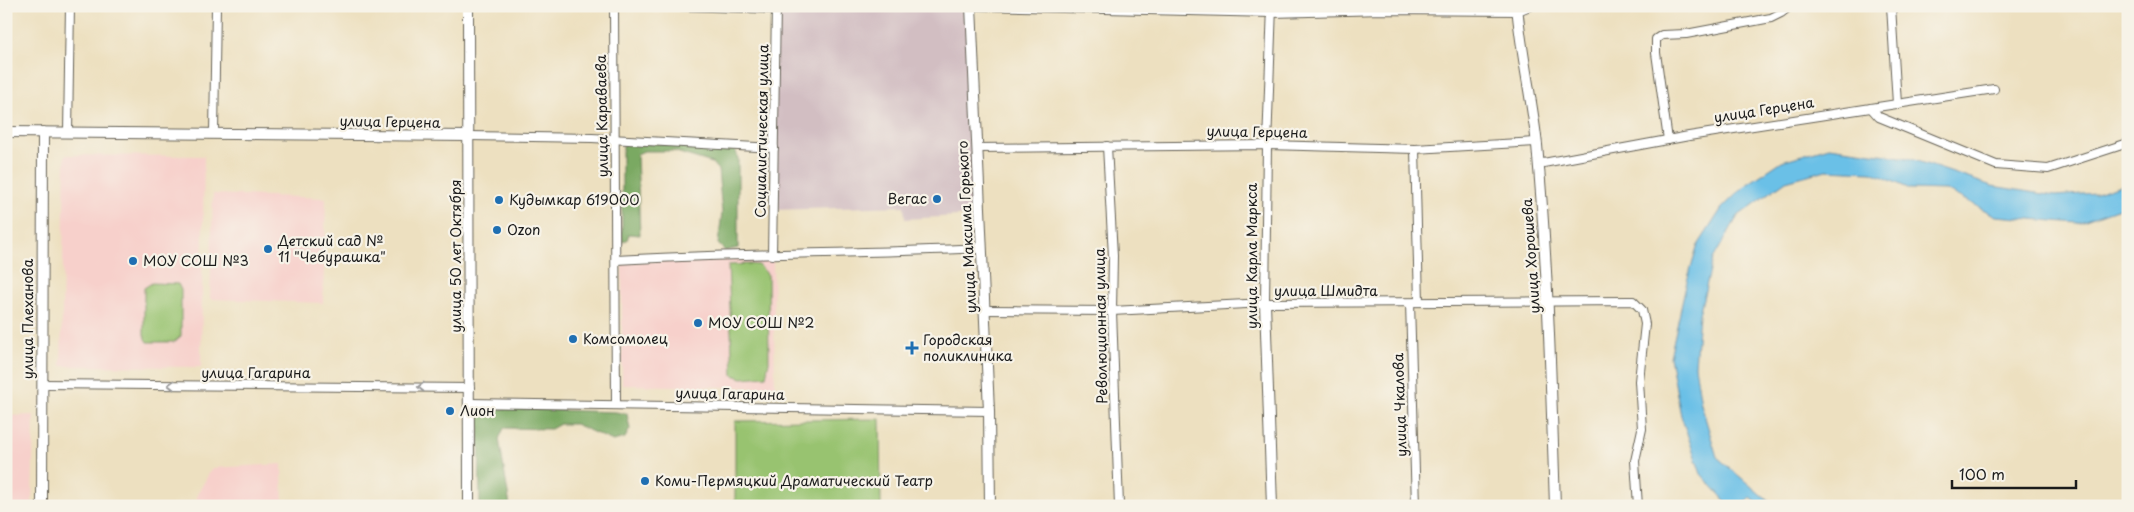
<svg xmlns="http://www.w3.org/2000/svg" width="2134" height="512" viewBox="0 0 2134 512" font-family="'Playpen Sans',sans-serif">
  <rect width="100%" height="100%" fill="#f7f3e8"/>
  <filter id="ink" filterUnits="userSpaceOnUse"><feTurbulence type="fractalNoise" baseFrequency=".02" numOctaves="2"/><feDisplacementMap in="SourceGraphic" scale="10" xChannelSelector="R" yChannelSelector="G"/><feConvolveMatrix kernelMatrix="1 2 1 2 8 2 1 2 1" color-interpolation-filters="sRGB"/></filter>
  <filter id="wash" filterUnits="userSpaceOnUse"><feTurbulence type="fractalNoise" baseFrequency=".0096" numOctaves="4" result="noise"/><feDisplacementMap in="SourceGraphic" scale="20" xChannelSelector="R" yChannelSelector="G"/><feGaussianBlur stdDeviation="1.12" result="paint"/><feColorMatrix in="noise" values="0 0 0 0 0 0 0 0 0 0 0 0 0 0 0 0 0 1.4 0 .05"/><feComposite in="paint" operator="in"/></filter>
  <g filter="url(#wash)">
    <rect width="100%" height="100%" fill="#ede0c0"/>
    <g fill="#f7d0cb">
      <path d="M65 155 204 156 201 367 61 366Z"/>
      <path d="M213 194 326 198 323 303 210 299Z"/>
      <path d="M773 258 775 388 622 385V262Z"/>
      <path d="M34 415 32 506H6V416Z"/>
      <path d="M282 464 283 506H197V495L212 468Z"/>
    </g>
    <path fill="#d2bec2" d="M837 6H968L976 215 905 219 904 206 774 210 775 10 837 12Z"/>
    <g fill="#98c370" stroke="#5a7046">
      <path d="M750 264 759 265 768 275 769 362 766 376 742 378 733 375 728 265Z"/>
      <path d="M152 283 178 284 181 290V336L174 342H148L144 335V288Z"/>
      <path d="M880 419 881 506H735V421Z"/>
    </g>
    <g fill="#7aa962" stroke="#4b623f">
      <path d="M624 142 730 147 736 151 738 159V248L725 251 718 244 722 213 718 170 712 163 673 151H644L637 154 640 235 629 234 627 240 622 242V153Z"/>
      <path d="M493 408 616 412 627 414 630 429 625 438 613 441 575 424H560L551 429 504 428 499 439 510 506H480L479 418 484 412Z"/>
    </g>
    <path fill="#6ac0e7" stroke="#436e82" d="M1829 147 1908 158 1992 186 2055 196 2096 193 2128 183V205L2077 223 1996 216 1946 190 1910 189 1872 172 1826 170 1786 181 1738 216 1713 259 1699 314 1695 366 1701 404 1717 457 1774 506H1761L1751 498 1742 506H1730L1701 474 1681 416 1670 357 1687 281 1697 247 1722 208 1746 185 1782 161Z"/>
  </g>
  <g filter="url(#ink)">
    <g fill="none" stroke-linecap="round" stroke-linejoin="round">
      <g stroke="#656155" stroke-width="10">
        <g id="minor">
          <path d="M614 6 616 405"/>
          <path d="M677 6 776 9"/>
          <path d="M978 6 1272 13 1383 10 1518 11 1530 6"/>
          <path d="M1891 6 1897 104"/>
          <path d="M1871 108 1879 117 1996 165 2048 169 2128 143"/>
          <path d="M68 132 70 6"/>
          <path d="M214 133 216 6"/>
          <path d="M469 136 592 138 774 148"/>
          <path d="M1668 140 1656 53V39L1662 35 1686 34 1771 18 1781 13 1790 6"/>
          <path d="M1107 146 1113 256 1112 311 1119 506"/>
          <path d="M977 148 1267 145 1415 149 1536 142"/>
          <path d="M1415 149 1419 302"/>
          <path d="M1538 164 1689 136 1994 89"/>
          <path d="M772 255 776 6"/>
          <path d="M616 260C738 253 860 254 981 248"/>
          <path d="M1265 303 1267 145 1272 6"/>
          <path d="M1410 303 1416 506"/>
          <path d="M984 310 1112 311 1265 303 1633 301 1642 310 1645 324 1639 381 1642 429 1635 461 1638 506"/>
          <path d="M42 384 470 388"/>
          <path d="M470 403 989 411"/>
        </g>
      </g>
      <g stroke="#656155" stroke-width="12">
        <g id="tertiary">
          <path d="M468 6 469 506"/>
          <path d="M971 6 989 411 990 506"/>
          <path d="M1517 6C1521 53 1532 99 1537 145 1548 265 1551 385 1555 506"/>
          <path d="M6 132 469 136"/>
          <path d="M1265 303 1272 506"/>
          <path d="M42 506 43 132"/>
        </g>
      </g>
      <use href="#minor" stroke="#fff" stroke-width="8"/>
      <use href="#tertiary" stroke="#fff" stroke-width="10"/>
    </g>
    <defs><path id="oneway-chevron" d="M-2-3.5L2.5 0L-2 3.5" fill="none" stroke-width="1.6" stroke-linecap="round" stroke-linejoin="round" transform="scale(1.25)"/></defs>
    <g stroke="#999">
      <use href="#oneway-chevron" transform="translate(171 385) rotate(-180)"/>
      <use href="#oneway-chevron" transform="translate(421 387) rotate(-179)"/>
    </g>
  </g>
  <g fill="#1f6fb2" stroke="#f7f3e8" stroke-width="2">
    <circle cx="937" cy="199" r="5"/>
    <circle cx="499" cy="200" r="5"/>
    <circle cx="497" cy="230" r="5"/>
    <circle cx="268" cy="249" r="5"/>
    <circle cx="133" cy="261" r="5"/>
    <circle cx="698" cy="323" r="5"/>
    <circle cx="573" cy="339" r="5"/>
    <path d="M909.5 340.5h5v5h5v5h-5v5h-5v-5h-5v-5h5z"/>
    <circle cx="450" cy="411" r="5"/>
    <circle cx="645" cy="481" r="5"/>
  </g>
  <g text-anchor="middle" stroke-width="4.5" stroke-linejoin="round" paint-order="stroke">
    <g font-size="14" fill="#1c1c1c" stroke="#f7f3e8">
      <text transform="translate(1764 110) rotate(-9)" y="5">улица Герцена</text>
      <text transform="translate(602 116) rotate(-91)" y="5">улица Караваева</text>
      <text transform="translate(390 122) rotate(1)" y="5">улица Герцена</text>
      <text transform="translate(762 131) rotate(-89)" y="5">Социалистическая улица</text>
      <text transform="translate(1257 132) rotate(1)" y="5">улица Герцена</text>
      <text transform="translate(967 227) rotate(-93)" y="5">улица Максима Горького</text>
      <text transform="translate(456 256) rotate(-90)" y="5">улица 50 лет Октября</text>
      <text transform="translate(1252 256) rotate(-90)" y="5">улица Карла Маркса</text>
      <text transform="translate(1531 256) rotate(-94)" y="5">улица Хорошева</text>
      <text x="1326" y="296">улица Шмидта</text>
      <text transform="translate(28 319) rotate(-90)" y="5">улица Плеханова</text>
      <text transform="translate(1101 326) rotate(-91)" y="5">Революционная улица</text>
      <text x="256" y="378">улица Гагарина</text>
      <text transform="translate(730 394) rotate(1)" y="5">улица Гагарина</text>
      <text transform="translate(1400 405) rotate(-92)" y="5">улица Чкалова</text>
    </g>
    <g font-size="14" fill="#1c1c1c" stroke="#f7f3e8" text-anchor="start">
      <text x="927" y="204" text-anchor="end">Вегас</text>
      <text x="509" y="205">Кудымкар 619000</text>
      <text x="507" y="235">Ozon</text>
      <text x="278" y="246">Детский сад №<tspan x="278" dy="16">11 "Чебурашка"</tspan></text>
      <text x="143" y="266">МОУ СОШ №3</text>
      <text x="708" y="328">МОУ СОШ №2</text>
      <text x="583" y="344">Комсомолец</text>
      <text x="923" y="345">Городская<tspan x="923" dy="16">поликлиника</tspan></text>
      <text x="460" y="416">Лион</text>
      <text x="655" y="486">Коми-Пермяцкий Драматический Театр</text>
    </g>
  </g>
  <rect width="2134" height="512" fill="none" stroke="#f7f3e8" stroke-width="25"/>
  <path d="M1952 480v8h124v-8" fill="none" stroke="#1c1c1c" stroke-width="2.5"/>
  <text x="1959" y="480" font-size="15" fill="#1c1c1c" stroke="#f7f3e8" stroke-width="4" paint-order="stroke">100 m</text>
</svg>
